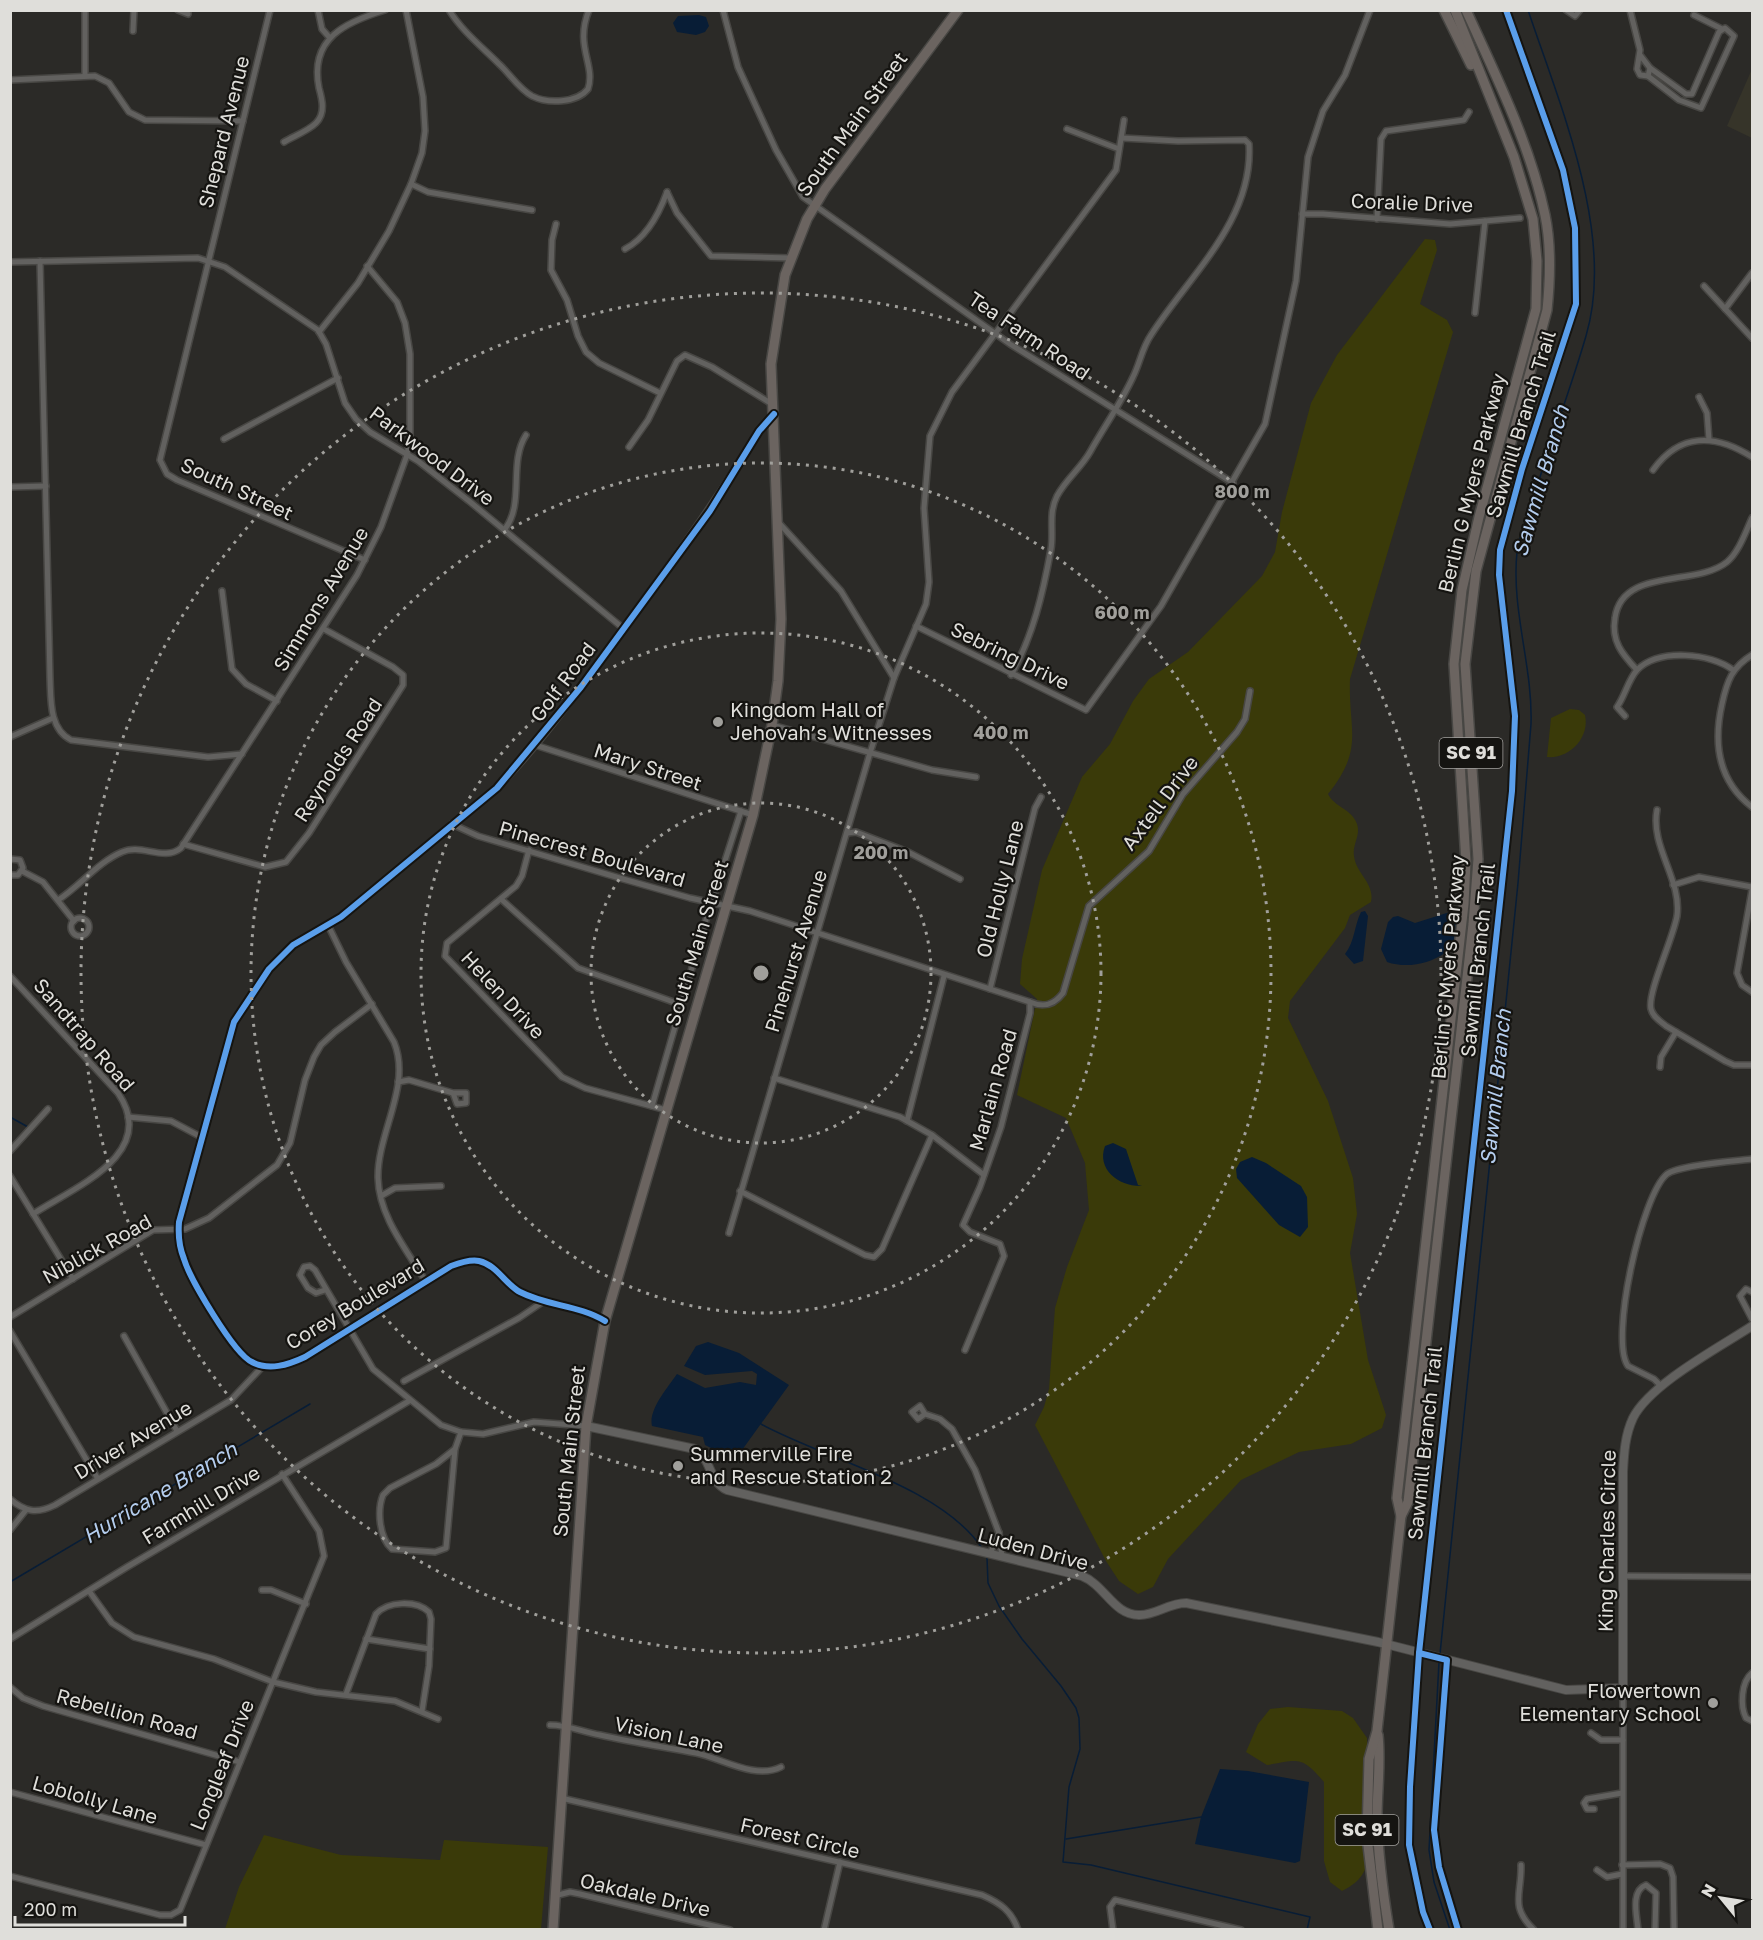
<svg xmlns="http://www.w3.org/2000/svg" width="1763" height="1940" viewBox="0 0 1763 1940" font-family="'Golos Text',sans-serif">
  <rect width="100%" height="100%" fill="#2b2a27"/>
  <path fill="#363429" d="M1752 69V138L1727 126Z"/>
  <g fill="#3a3a09">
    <path d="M1425 239 1435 240 1437 250 1420 304 1447 320 1453 332 1350 679C1348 730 1365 748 1328 794 1334 807 1352 809 1357 824 1361 835 1352 845 1354 856 1356 874 1375 883 1371 902L1350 915 1345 928 1290 1001 1288 1018 1328 1101 1353 1178 1357 1214 1350 1253 1368 1360 1386 1415 1382 1428 1351 1444 1299 1452 1241 1480 1168 1559 1153 1587 1138 1594 1119 1581 1106 1561 1035 1425 1044 1407 1049 1389 1055 1308 1067 1267 1089 1210 1085 1163 1066 1118 1017 1095 1037 999 1020 984 1022 959 1042 870 1082 777 1110 744 1133 701 1149 679 1188 652 1262 576 1275 552 1282 512 1311 403 1337 355Z"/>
    <path d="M1570 709 1579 710 1585 715C1590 737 1570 759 1547 757L1551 718Z"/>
    <path d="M1288 1707 1342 1711 1353 1718 1367 1738 1369 1857C1365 1875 1358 1883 1342 1891L1330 1882 1324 1861V1782C1301 1755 1299 1760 1267 1765L1246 1752 1258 1724 1270 1709Z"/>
    <path d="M264 1835 341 1855 440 1860 444 1840 548 1847 541 1929H225L239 1887Z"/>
  </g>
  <g fill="#081d36">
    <path d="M699 15 706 17 709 26 705 32 696 35 677 32 673 23 678 16Z"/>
    <path d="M1365 911 1368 916 1363 961 1354 964 1345 954C1355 941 1354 926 1361 912Z"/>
    <path d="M1453 911H1461L1469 920C1460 954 1419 973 1387 962L1381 949 1388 922 1393 917 1398 916 1415 923Z"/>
    <path d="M1113 1143 1126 1149 1138 1185 1142 1186C1120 1187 1096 1170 1105 1146Z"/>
    <path d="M1252 1157 1266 1163 1301 1186 1307 1197 1308 1227 1300 1237 1279 1225 1237 1178 1236 1169 1240 1162Z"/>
    <path d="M708 1342 739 1353 789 1385 737 1457 731 1458 705 1445 703 1437 652 1426C648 1410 668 1387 677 1374L705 1388 740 1382 756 1385 757 1374 752 1371 705 1375 684 1366 696 1346Z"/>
    <path d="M1220 1769 1248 1771 1309 1782 1300 1861 1295 1863 1195 1844 1201 1817Z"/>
  </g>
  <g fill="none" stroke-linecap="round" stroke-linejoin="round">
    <g stroke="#081d36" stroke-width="1.5">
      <path d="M10 1117 28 1127"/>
      <path d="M761 1424C825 1459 940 1486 982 1548"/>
      <path d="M987 1558 988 1583 999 1606 1022 1639 1061 1686 1076 1708 1079 1718 1080 1749 1069 1787 1063 1862 1091 1865 1310 1917 1307 1930"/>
      <path d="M10 1582 310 1404"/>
      <path d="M1440 1654 1518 883 1531 724C1533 667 1511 610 1517 552 1519 535 1528 517 1533 500 1549 445 1570 391 1586 336 1616 235 1560 106 1528 10"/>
      <path d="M1439 1662 1429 1850 1434 1882 1450 1930"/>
      <path d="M1066 1839 1201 1817"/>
    </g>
    <g stroke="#484744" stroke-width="8">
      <g id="street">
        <path d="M178 10 188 14"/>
        <path d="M270 10 160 460 167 474 177 480 365 560"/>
        <path d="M318 10 322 29 330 38"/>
        <path d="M449 10C462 31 482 47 499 64 510 74 519 89 532 96 548 104 577 103 588 89 596 64 574 47 589 10"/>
        <path d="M723 10 738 67 776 150 803 197 1010 344 1233 483"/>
        <path d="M1566 10 1575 16 1580 10"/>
        <path d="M1630 10 1640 50 1637 69 1640 75 1648 76 1650 68 1640 55"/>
        <path d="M1694 15 1722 29"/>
        <path d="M133 31 134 10"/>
        <path d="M85 76V10"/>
        <path d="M1648 76 1679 100 1701 108 1734 36 1725 28 1719 32 1692 94H1686L1650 68"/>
        <path d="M10 80 95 76 109 83 129 112 145 120 243 121"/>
        <path d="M1067 129 1119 149"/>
        <path d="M284 142C294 136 308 131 316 123 326 113 322 99 319 88 309 38 346 22 385 10"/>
        <path d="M411 184 428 192 532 210"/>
        <path d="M667 192 677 213 711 256 791 258"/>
        <path d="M1302 214H1323L1450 224 1520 218"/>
        <path d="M1377 219 1381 139 1386 131 1464 120 1469 112"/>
        <path d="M556 224 552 240 551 270 567 300 578 336 586 352 599 363 660 393"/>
        <path d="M625 249C646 238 659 214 667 192"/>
        <path d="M40 261 50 678C51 700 49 729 71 740L208 757 242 754"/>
        <path d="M10 262 198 258 225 267 318 330 326 344 345 403 356 419 370 432 418 461 469 501 624 629"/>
        <path d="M1704 286 1752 338"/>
        <path d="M1725 309 1752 273"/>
        <path d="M1475 313 1485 221"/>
        <path d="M319 332 358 283 389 231 411 184 422 153 425 131 423 97 406 10"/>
        <path d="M1699 397 1707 413 1709 440"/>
        <path d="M224 439 338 378"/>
        <path d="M629 447 648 420 677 361 685 355 712 367 772 404"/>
        <path d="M1653 470C1680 432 1716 434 1752 457"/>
        <path d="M10 487 46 486"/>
        <path d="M779 523 841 591 894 678"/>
        <path d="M505 529C525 503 508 463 526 435"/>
        <path d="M222 591 232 669 246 684 277 701"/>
        <path d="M916 626 1086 710 1161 606 1265 424 1296 281 1308 157 1323 111 1345 75 1370 10"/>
        <path d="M1752 655C1732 667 1727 681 1722 704 1713 744 1718 781 1752 807"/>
        <path d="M1637 670C1622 654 1611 641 1615 618 1622 567 1696 587 1727 562 1739 552 1746 531 1752 518"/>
        <path d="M1011 675C1033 636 1043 593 1051 549 1054 531 1048 514 1057 496 1066 479 1081 468 1090 452 1104 427 1121 403 1133 377 1140 363 1142 348 1151 335 1188 277 1254 220 1249 144L1245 140 1178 141 1122 138"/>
        <path d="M1625 716 1617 707C1625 696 1628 680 1637 670 1659 648 1711 653 1733 670"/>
        <path d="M772 725 932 770 976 777"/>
        <path d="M10 737 53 718"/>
        <path d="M535 745 753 815"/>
        <path d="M1657 810C1650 847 1682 879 1677 916 1673 939 1647 993 1651 1009 1653 1017 1660 1021 1666 1026L1725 1061 1734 1065H1752"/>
        <path d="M452 824 478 836 623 879 690 898 750 911 1030 1002V1013L1001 1127 980 1187 963 1225 970 1232 1000 1244 1004 1256 965 1350"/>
        <path d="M847 833 856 832 908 852 960 879"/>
        <path d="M183 844 265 867 286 862 309 833 403 685V675L393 667 324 629"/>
        <path d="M529 850 522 876 516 886 447 943 445 956 562 1077 585 1088 666 1110"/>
        <path d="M10 859 20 860 23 868 18 875H10"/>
        <path d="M22 871 43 882 74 921"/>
        <path d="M1673 885 1699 877 1752 887"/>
        <path d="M1752 890 1737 973 1742 985 1752 992"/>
        <path d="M501 899 578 968 682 1005"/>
        <path d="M58 900C80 886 98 862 122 852 141 843 164 862 181 848L357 575 381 527 407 455 410 435V354L405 323 397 302 367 266"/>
        <circle cx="80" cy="927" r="9"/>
        <path d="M328 925 346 962 394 1042C412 1086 377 1133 378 1178 379 1217 407 1250 426 1282"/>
        <path d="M10 976 118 1093C160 1154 73 1188 33 1214"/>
        <path d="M990 989 1035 808 1041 797"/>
        <path d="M1030 1002C1044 1008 1054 1005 1063 993L1089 906 1149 851 1183 794 1237 732 1245 719 1250 691"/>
        <path d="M1660 1067 1661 1057 1676 1032"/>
        <path d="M774 1078 900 1117 932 1135 984 1175"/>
        <path d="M398 1082 409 1080 453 1093 457 1104 466 1103V1093H453"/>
        <path d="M652 1106 705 923 741 811"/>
        <path d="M128 1117 171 1121 203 1138"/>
        <path d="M907 1121 944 976"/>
        <path d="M10 1151 48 1109"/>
        <path d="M10 1176 73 1279"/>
        <path d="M740 1191 865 1255 874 1257 882 1249 932 1135"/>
        <path d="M381 1196 395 1188 441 1186"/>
        <path d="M729 1233 870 753 894 678 926 604 929 582 924 508 930 436 952 392 1116 170 1124 120"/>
        <path d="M325 1290 316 1293 308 1288 300 1275 304 1267 310 1266 315 1270 373 1369 441 1425 461 1432 483 1434 534 1422 586 1426"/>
        <path d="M1752 1292 1746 1289 1740 1296 1752 1319"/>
        <path d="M10 1317 153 1230 185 1229 209 1218 277 1165 290 1143 305 1080 314 1057 321 1045 335 1032 372 1004"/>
        <path d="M605 1321C579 1305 547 1306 520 1292 505 1284 497 1265 479 1261 470 1259 459 1263 451 1266L305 1357C288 1365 269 1371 252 1362 234 1354 190 1279 184 1259 179 1247 178 1235 179 1222L234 1022 269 969 293 945 341 917 497 788C544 740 583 684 622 630 670 565 717 500 759 431L773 415"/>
        <path d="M10 1331 98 1479"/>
        <path d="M124 1336 177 1431"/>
        <path d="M404 1381 519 1318 544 1301"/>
        <path d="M1661 1386 1654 1379 1628 1366C1609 1340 1642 1194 1667 1174 1679 1165 1735 1161 1752 1159"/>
        <path d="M925 1414 918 1419 912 1412 920 1406 925 1414 940 1419 952 1429 975 1470 999 1533 1002 1557"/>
        <path d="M455 1449 446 1548 435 1552 392 1549C379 1538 377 1510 383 1495L390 1488 436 1464Z"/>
        <path d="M455 1449 461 1432"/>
        <path d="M10 1499C25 1512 37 1514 55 1505L231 1400 263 1366"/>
        <path d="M10 1530 26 1510"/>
        <path d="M990 1554 999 1533"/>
        <path d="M1622 1576 1752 1577"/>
        <path d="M262 1590H271L306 1604"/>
        <path d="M89 1591 112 1623 134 1637 214 1659 273 1682 316 1692 395 1701 438 1719"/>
        <path d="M10 1639 127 1567 409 1401"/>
        <path d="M366 1639 430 1649"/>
        <path d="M1752 1673C1741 1682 1740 1706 1746 1718L1752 1721"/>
        <path d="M10 1687 23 1698 43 1706 240 1762"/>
        <path d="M346 1694 376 1614C388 1601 416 1600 429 1612L431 1619 429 1666 422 1711"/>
        <path d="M550 1725C568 1725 583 1732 600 1735 632 1742 664 1747 696 1753 721 1758 755 1780 781 1767"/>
        <path d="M1591 1733 1601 1740H1623"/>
        <path d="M10 1792 206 1845"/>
        <path d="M561 1798 982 1895C1000 1903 1012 1911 1018 1930"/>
        <path d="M1594 1809H1587L1584 1803 1587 1799 1622 1793"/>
        <path d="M1521 1865C1522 1894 1509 1906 1534 1930"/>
        <path d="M1622 1865 1660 1864 1670 1868 1673 1877 1674 1930"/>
        <path d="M1597 1870 1607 1877 1622 1874"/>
        <path d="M10 1876 160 1915H171L180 1910 324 1556 319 1531 282 1474"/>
        <path d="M554 1896 570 1892 580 1894 730 1930"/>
        <path d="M824 1930 840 1862"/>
        <path d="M1113 1930 1110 1907 1115 1900 1241 1930"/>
        <path d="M1623 1930V1688"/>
        <path d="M1638 1930C1637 1916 1630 1891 1646 1885L1656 1893 1655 1930"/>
      </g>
    </g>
    <g stroke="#484744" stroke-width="10">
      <path id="secondary" d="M586 1426 695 1449C712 1459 708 1481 727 1490L1082 1576C1105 1585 1114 1616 1140 1615 1156 1615 1169 1603 1186 1603L1378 1642 1566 1690 1623 1688V1472C1624 1453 1625 1435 1633 1418 1650 1384 1720 1347 1752 1326"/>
    </g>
    <g stroke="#484744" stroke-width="12">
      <g id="primary">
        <path d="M1444 10 1471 65"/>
        <path d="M1401 1516 1408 1502 1473 924 1478 859 1465 664 1476 571 1547 310C1550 281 1551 244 1545 215 1530 144 1496 76 1466 10"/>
        <path d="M1378 1735C1381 1763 1377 1790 1377 1818 1378 1856 1383 1893 1389 1930"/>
        <path d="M553 1930 586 1426 605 1321 753 815 772 725 778 681 781 619 771 364 785 275 807 219 825 189 958 10"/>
        <path d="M1378 1930 1367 1837 1369 1759 1377 1731 1401 1516 1397 1498 1464 904 1466 862 1454 664 1462 590 1479 517 1536 309 1537 261 1533 219 1514 157 1455 10"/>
      </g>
    </g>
    <use href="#street" stroke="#62615f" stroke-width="5"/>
    <use href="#secondary" stroke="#62615f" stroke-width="8"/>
    <use href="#primary" stroke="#6b6460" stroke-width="9"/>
    <g stroke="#151411" stroke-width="10">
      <g id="cycleway">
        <path d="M605 1321C579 1305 547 1306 520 1292 505 1284 497 1265 479 1261 470 1259 459 1263 451 1266L305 1357C288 1365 269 1371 252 1362 234 1354 190 1279 184 1259 179 1247 178 1235 179 1222L234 1022 269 969 293 945 341 917 497 788 581 687 710 511 759 431 774 414"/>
        <path d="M1419 1653 1447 1660 1434 1830 1439 1867 1458 1930"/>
        <path d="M1430 1930 1423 1912 1409 1845 1410 1787 1419 1653 1512 791 1515 716 1499 575 1500 550 1522 469 1576 304 1575 228 1563 170 1506 10"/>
      </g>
    </g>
    <use href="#cycleway" stroke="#5a9eea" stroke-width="6"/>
  </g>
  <g fill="none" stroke="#a09f9b" stroke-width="3" stroke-dasharray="3 6">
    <circle cx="761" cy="973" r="170"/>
    <circle cx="761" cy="973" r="340"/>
    <circle cx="761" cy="973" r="510"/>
    <circle cx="761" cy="973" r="680"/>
  </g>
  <g fill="#a09f9b" stroke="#151411" stroke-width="2">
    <circle cx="718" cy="722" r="6"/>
    <circle cx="678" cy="1466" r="6"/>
    <circle cx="1713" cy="1703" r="6"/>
  </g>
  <g text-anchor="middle" stroke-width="4.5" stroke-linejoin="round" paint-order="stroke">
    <g fill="#151411" stroke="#a2a19e" stroke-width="1.5">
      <rect x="1439.5" y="738" width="63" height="30" rx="4.5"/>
      <rect x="1335.5" y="1815" width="63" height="30" rx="4.5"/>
    </g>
    <g font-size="18" font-weight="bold" fill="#dfdeda">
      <text x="1471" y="759">SC 91</text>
      <text x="1367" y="1836">SC 91</text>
    </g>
    <g font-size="20" fill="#dfdeda" stroke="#151411">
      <text transform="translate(852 124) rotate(-54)" y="7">South Main Street</text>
      <text transform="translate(224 132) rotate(-76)" y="7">Shepard Avenue</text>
      <text transform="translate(1412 203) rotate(2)" y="7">Coralie Drive</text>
      <text transform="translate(1029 336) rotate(34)" y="7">Tea Farm Road</text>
      <text transform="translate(1521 424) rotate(-73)" y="7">Sawmill Branch Trail</text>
      <text transform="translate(432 456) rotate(37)" y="7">Parkwood Drive</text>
      <text transform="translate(1472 483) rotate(-76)" y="7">Berlin G Myers Parkway</text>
      <text transform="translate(237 489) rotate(25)" y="7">South Street</text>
      <text transform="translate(321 599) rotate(-59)" y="7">Simmons Avenue</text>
      <text transform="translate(1010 656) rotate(26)" y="7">Sebring Drive</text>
      <text transform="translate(563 682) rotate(-53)" y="7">Golf Road</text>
      <text transform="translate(338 760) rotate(-57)" y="7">Reynolds Road</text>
      <text transform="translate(648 767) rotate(18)" y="7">Mary Street</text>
      <text transform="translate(1160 803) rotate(-53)" y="7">Axtell Drive</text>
      <text transform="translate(592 854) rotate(16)" y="7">Pinecrest Boulevard</text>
      <text transform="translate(1000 889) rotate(-76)" y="7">Old Holly Lane</text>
      <text transform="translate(697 943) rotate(-73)" y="7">South Main Street</text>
      <text transform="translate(796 951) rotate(-73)" y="7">Pinehurst Avenue</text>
      <text transform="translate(1478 960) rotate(-84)" y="7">Sawmill Branch Trail</text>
      <text transform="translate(1448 967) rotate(-85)" y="7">Berlin G Myers Parkway</text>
      <text transform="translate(503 995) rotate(47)" y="7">Helen Drive</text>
      <text transform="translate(84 1035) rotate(49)" y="7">Sandtrap Road</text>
      <text transform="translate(993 1090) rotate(-74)" y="7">Marlain Road</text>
      <text transform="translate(97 1249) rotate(-29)" y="7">Niblick Road</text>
      <text transform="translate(355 1304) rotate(-31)" y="7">Corey Boulevard</text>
      <text transform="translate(133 1440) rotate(-31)" y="7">Driver Avenue</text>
      <text transform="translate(1425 1443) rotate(-84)" y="7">Sawmill Branch Trail</text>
      <text transform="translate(569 1451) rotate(-84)" y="7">South Main Street</text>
      <text transform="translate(201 1505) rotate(-31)" y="7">Farmhill Drive</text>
      <text transform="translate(1607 1541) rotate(-89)" y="7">King Charles Circle</text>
      <text transform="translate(1033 1549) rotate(15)" y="7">Luden Drive</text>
      <text transform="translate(127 1714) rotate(15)" y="7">Rebellion Road</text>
      <text transform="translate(669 1735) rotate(12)" y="7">Vision Lane</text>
      <text transform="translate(222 1765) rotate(-68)" y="7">Longleaf Drive</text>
      <text transform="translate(95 1800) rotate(16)" y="7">Loblolly Lane</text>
      <text transform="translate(800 1838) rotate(13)" y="7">Forest Circle</text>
      <text transform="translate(645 1895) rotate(13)" y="7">Oakdale Drive</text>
    </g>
    <g font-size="20" fill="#dfdeda" stroke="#151411" text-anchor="start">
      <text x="730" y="717">Kingdom Hall of<tspan x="730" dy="23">Jehovah’s Witnesses</tspan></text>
      <text x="690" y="1461">Summerville Fire<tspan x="690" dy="23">and Rescue Station 2</tspan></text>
      <text x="1701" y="1698" text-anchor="end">Flowertown<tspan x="1701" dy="23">Elementary School</tspan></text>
    </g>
    <g font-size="21" font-style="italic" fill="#b4cdee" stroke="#151411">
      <text transform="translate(1541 481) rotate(-74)" y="7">Sawmill Branch</text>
      <text transform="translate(1496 1087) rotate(-84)" y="7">Sawmill Branch</text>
      <text transform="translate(160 1493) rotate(-31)" y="7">Hurricane Branch</text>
    </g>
  </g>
  <circle cx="761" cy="973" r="9" fill="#a09f9b" stroke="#151411" stroke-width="3"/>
  <g font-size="18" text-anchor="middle" font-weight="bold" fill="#a09f9b" stroke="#151411" stroke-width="4.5" stroke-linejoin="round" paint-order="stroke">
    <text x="1242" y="498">800 m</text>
    <text x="1122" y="619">600 m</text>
    <text x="1001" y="739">400 m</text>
    <text x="881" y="859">200 m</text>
  </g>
  <rect width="1763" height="1940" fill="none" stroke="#dfdeda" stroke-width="24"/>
  <g transform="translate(1721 1898) rotate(300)" stroke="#151411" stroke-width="4.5" paint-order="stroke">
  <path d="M0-4.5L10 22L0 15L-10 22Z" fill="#dfdeda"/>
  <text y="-9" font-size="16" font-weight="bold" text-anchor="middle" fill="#dfdeda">N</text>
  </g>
  <path d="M15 1916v9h170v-9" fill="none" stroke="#dfdeda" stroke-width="3"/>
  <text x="24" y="1916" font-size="18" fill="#dfdeda" stroke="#151411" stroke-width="4.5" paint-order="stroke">200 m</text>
</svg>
